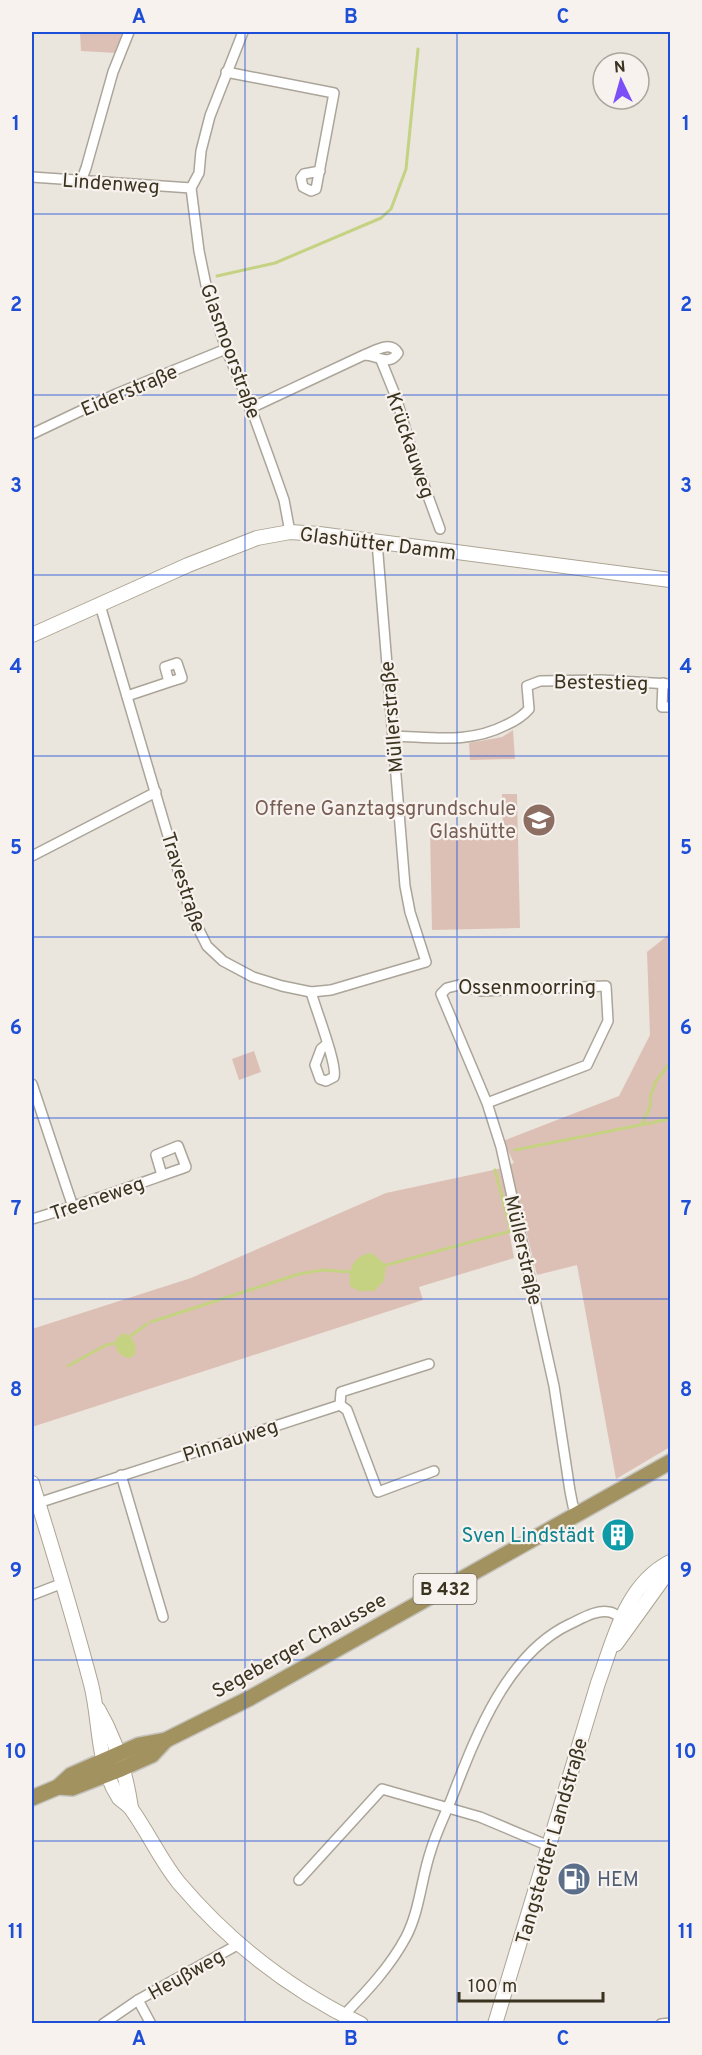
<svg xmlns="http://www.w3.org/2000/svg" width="702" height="2055" viewBox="0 0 702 2055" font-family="Overpass,sans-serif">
  <rect width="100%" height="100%" fill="#eae5dd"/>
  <g fill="#ddc0b5">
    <path d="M80 32H123L116 53 81 51Z"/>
    <path d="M513 730 515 759 470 760 469 743 502 737Z"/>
    <path d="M502 794H517L520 928 432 930 430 830 503 829Z"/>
    <path d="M670 926V1447L616 1479 577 1265 537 1275 524 1222 508 1225 514 1258 419 1287 423 1300 32 1427V1329L191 1278 386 1193 498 1169 514 1163 503 1141 619 1096 650 1035 647 952 667 936Z"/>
    <path d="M254 1051 261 1072 239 1080 232 1059Z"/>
  </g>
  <g fill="#c4d282">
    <path d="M372 1253 386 1265 384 1281 374 1291H359L350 1286C348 1269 353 1255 372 1253Z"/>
    <path d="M123 1333C132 1335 139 1347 134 1356L129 1358C120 1357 113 1348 116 1339Z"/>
  </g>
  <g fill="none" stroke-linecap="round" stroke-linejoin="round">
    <g stroke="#c4d282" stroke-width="3">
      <path d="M217 276 275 263 381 218 391 209 406 169 418 49"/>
      <path d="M642 1124 650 1107 651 1094 656 1081 670 1063"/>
      <path d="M515 1150 670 1119"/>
      <path d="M383 1266 511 1231 495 1170"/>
      <path d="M151 1322 299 1274 323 1270 351 1272"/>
      <path d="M128 1338 147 1324"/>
      <path d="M68 1366 106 1345 117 1343"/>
    </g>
    <g stroke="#aba599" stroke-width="12">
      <g id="street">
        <path d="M243 32 210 116 201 151 199 173 191 188 199 251 206 285 226 349 251 408 272 466 284 500 290 532"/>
        <path d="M226 72 334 93 316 189 311 191 303 187 301 178 304 174 320 171"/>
        <path d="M32 177 191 188"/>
        <path d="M81 181 86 168 113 72 129 32"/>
        <path d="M381 360 396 397 413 455 440 529"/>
        <path d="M251 408 364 355C377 355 389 367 398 353 390 340 375 351 364 355"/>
        <path d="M32 434 116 394 226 349"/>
        <path d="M100 605 191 914 207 946 223 961 253 977 282 986 311 992 331 990 426 962 410 912 405 886 377 542"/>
        <path d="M663 683 662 707H670"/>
        <path d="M127 696 169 682 165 667 177 663 182 678 169 682"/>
        <path d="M393 736C433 737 469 744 506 725 515 721 522 717 529 709L527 686 540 681 601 680 670 684"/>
        <path d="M32 856 156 792"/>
        <path d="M311 992C315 1007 338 1066 334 1077L326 1081 320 1079 315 1065 321 1049 327 1044"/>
        <path d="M32 1084 73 1207"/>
        <path d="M487 1103 587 1065 608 1021 606 986 481 991 459 985 447 988 441 994 487 1103 501 1147 554 1386 570 1491 573 1506 578 1514"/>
        <path d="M32 1219C84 1204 135 1185 186 1167L178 1146 156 1155 162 1175"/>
        <path d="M340 1405 347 1410 378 1492 434 1471"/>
        <path d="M340 1405 341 1392 429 1364"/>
        <path d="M121 1475 163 1617"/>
        <path d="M38 1503 340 1405"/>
        <path d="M32 1595 63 1583"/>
        <path d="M299 1880 382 1789 480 1817 549 1846"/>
        <path d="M138 2000 151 2024"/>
        <path d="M344 2015C367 1991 390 1967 406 1937 420 1910 421 1879 431 1850 436 1833 444 1817 451 1800 475 1738 506 1654 570 1624 581 1619 597 1609 609 1612 613 1612 617 1616 621 1617"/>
        <path d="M103 2024 138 2000 239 1944"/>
        <path d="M661 2024 670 2023"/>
      </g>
    </g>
    <g stroke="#ada593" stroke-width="16">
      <g id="secondary">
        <path d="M32 635 188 565 257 538 290 532 319 534 670 580"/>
        <path d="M32 1483C53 1550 73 1616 91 1684 99 1715 97 1747 109 1778 111 1784 115 1792 119 1798 123 1802 129 1805 132 1810 149 1834 161 1861 179 1883 229 1942 291 1990 361 2024"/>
        <path d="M616 1644 665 1576 670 1563"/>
        <path d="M98 1709C115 1738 126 1774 131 1808"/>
        <path d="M495 2024 598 1683C614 1640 625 1585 670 1562"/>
      </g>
    </g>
    <g stroke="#c4c2bc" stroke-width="18">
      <g id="primary">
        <path d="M58 1787 72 1788 121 1769 152 1755 166 1740"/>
        <path d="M32 1798 58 1787 71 1775 139 1745 166 1740 250 1698 670 1462"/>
      </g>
    </g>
    <use href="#street" stroke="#fff" stroke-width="9"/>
    <use href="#secondary" stroke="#fff" stroke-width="14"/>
    <use href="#primary" stroke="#a29260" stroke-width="15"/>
  </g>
  <path fill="none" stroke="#1d4ed8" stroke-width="1.5" stroke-opacity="0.55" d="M245 32V2024M457 32V2024M32 214H670M32 395H670M32 575H670M32 756H670M32 937H670M32 1118H670M32 1299H670M32 1480H670M32 1660H670M32 1841H670"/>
  <defs>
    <g id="school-disc" transform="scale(1.725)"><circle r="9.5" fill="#8d6e63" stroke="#f7f2ee"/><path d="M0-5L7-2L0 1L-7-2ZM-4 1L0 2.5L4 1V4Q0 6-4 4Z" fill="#fff"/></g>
    <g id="building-disc" transform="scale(1.725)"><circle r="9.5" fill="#0f9aa8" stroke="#f7f2ee"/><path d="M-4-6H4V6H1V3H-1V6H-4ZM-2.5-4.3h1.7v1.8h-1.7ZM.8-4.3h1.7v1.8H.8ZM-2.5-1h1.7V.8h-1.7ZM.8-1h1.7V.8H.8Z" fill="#fff"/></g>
    <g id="fuel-disc" transform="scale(1.725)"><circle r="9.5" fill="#5c6f8a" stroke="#f7f2ee"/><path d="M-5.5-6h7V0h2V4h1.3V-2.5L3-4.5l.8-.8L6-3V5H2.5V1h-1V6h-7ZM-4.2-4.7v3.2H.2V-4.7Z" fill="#fff"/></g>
  </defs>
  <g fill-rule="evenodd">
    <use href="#school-disc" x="539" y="820"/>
    <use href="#building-disc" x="618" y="1535"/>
    <use href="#fuel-disc" x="574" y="1879"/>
  </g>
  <g text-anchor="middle" stroke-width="4.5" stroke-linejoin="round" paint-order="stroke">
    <rect fill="#f7f2ee" stroke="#736c5d" stroke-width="1.5" x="413.5" y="1574" width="63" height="30" rx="4.5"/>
    <g font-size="18" font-weight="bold" fill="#3a331f">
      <text x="445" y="1595">B 432</text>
    </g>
    <g font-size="20" fill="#3a331f" stroke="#f7f2ee">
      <text transform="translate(111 183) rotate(4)" y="7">Lindenweg</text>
      <text transform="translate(231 351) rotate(70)" y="7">Glasmoorstraße</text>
      <text transform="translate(129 390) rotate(-23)" y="7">Eiderstraße</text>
      <text transform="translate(411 445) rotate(71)" y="7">Krückauweg</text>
      <text transform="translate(378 543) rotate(7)" y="7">Glashütter Damm</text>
      <text transform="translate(601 682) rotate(1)" y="7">Bestestieg</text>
      <text transform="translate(391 717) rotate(-95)" y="7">Müllerstraße</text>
      <text transform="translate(184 882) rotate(72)" y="7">Travestraße</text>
      <text x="527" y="994">Ossenmoorring</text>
      <text transform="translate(97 1198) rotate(-19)" y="7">Treeneweg</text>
      <text transform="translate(524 1250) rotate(77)" y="7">Müllerstraße</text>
      <text transform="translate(230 1440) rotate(-18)" y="7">Pinnauweg</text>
      <text transform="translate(299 1645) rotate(-29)" y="7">Segeberger Chaussee</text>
      <text transform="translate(551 1841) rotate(-74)" y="7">Tangstedter Landstraße</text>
      <text transform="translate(186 1974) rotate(-29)" y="7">Heußweg</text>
    </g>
    <g font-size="20" fill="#785e54" stroke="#f7f2ee" text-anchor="end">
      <text x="516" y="815">Offene Ganztagsgrundschule<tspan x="516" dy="23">Glashütte</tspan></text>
    </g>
    <g font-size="20" fill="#0d838f" stroke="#f7f2ee" text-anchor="end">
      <text x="595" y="1542">Sven Lindstädt</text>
    </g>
    <g font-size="20" fill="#4e5e75" stroke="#f7f2ee" text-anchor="start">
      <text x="597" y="1886">HEM</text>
    </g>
  </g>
  <rect width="702" height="2055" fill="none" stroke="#f7f2ee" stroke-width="66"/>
  <g transform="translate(621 81) rotate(355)"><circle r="28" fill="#f7f2ee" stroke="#aba69b" stroke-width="1.5"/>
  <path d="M0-4.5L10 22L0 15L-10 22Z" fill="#7b4ef7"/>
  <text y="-9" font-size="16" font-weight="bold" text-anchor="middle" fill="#3a331f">N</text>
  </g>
  <path d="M459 1992v9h144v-9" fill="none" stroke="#3a331f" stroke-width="3"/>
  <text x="468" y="1992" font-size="18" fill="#3a331f" stroke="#f7f2ee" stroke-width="4.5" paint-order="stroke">100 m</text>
  <rect x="33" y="33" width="636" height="1989" fill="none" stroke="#1d4ed8" stroke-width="2"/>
  <g font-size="20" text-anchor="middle" font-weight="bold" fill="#1d4ed8">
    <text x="139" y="23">A</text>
    <text x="351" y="23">B</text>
    <text x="563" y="23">C</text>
    <text x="16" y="130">1</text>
    <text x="686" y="130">1</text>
    <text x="16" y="311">2</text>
    <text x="686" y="311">2</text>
    <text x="16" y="492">3</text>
    <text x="686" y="492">3</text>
    <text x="16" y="673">4</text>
    <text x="686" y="673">4</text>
    <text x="16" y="854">5</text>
    <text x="686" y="854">5</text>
    <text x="16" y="1034">6</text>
    <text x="686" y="1034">6</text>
    <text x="16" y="1215">7</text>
    <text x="686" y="1215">7</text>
    <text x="16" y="1396">8</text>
    <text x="686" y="1396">8</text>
    <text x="16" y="1577">9</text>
    <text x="686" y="1577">9</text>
    <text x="16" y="1758">10</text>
    <text x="686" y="1758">10</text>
    <text x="16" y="1938">11</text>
    <text x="686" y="1938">11</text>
    <text x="139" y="2045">A</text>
    <text x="351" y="2045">B</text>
    <text x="563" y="2045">C</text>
  </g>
</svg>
